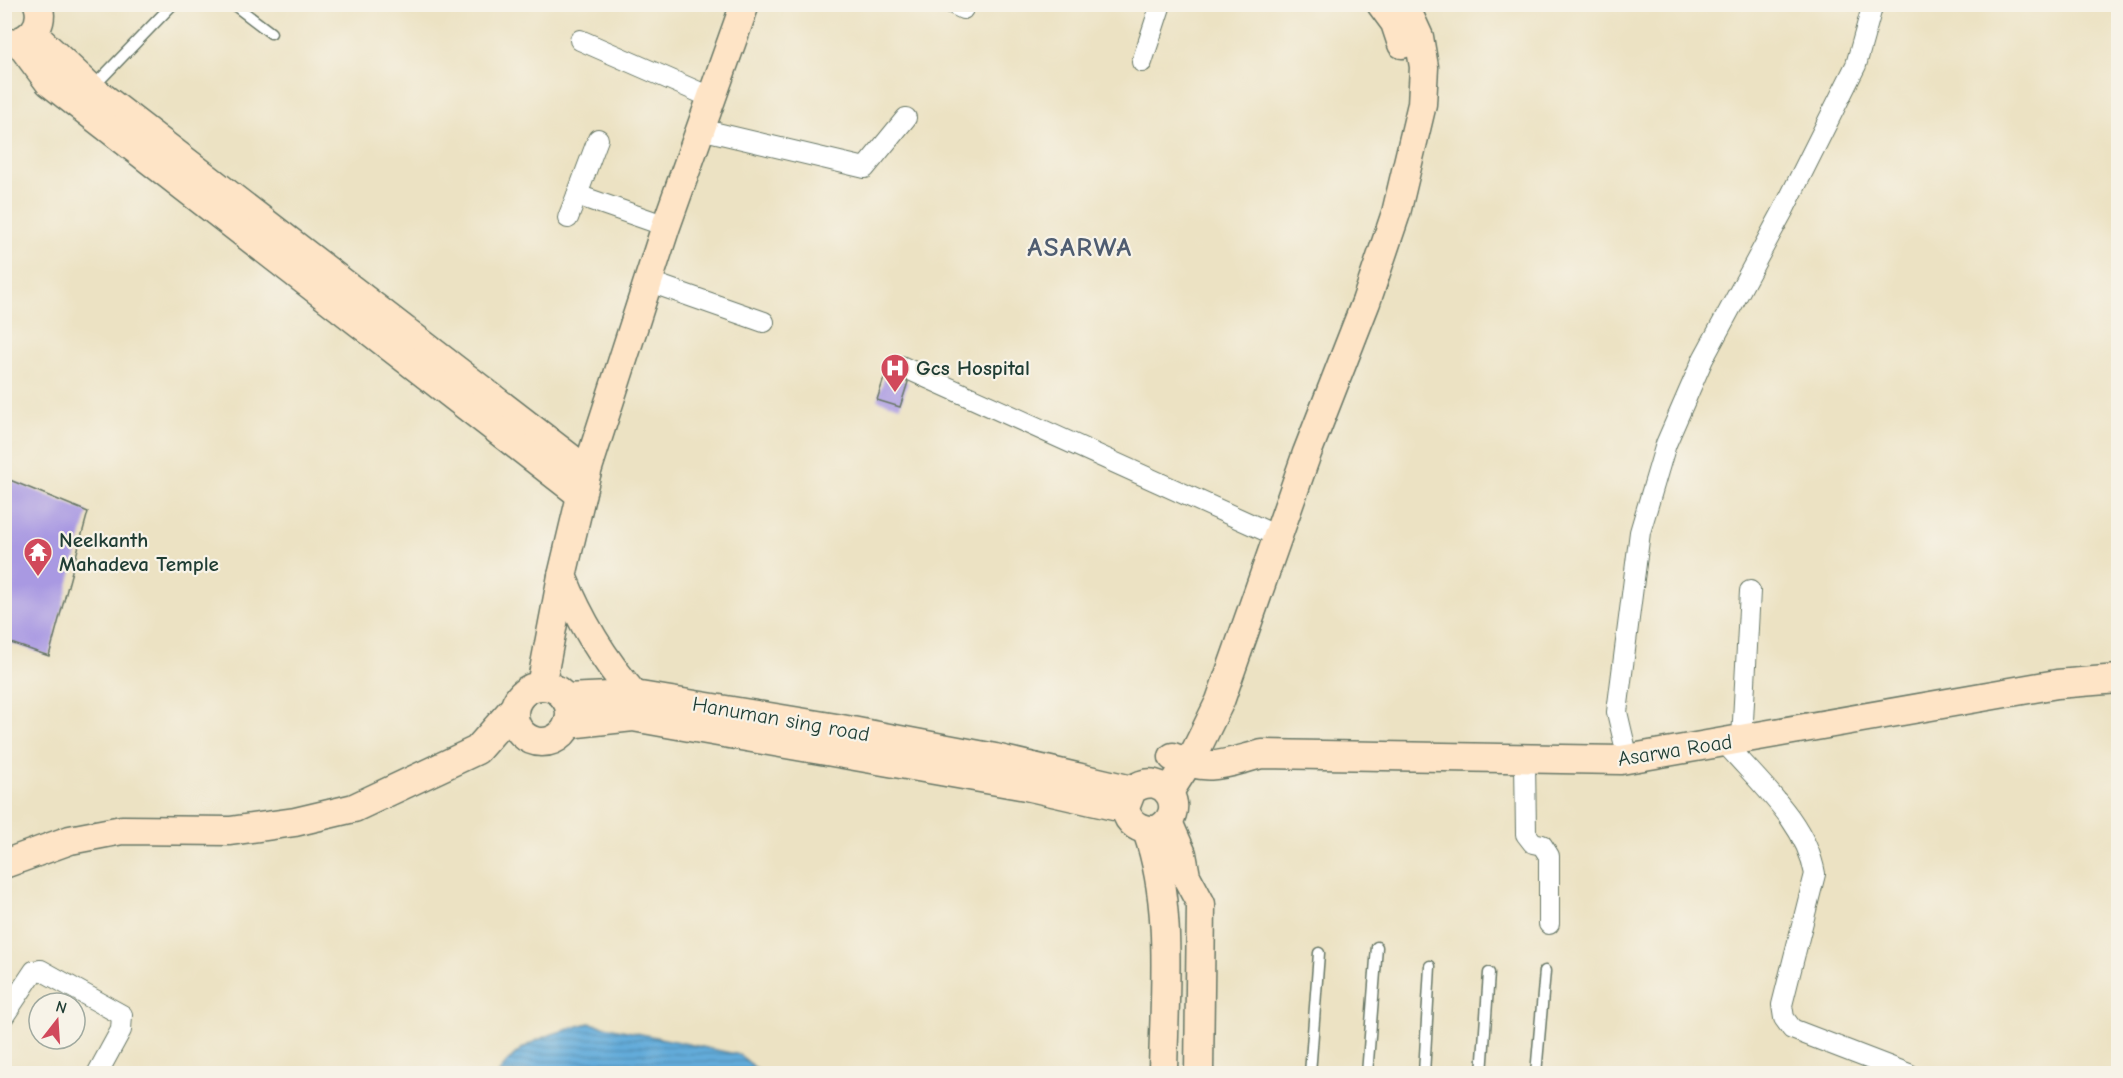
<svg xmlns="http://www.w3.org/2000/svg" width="2123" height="1078" viewBox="0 0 2123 1078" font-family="'Comic Neue',sans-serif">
  <defs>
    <pattern id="water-rules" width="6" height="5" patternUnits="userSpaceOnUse" patternTransform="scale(1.5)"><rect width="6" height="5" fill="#63acda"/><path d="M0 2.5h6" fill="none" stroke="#518db2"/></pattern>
  </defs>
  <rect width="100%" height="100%" fill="#f7f3e8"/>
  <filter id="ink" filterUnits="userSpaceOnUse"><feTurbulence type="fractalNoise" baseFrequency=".0167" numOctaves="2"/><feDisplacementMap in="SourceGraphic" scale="12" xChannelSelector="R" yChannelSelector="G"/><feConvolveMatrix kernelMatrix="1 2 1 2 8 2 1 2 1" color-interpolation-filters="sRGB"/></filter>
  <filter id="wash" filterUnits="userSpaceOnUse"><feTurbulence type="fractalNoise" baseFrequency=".008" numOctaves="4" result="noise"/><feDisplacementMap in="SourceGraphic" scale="24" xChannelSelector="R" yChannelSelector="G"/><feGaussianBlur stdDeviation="1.35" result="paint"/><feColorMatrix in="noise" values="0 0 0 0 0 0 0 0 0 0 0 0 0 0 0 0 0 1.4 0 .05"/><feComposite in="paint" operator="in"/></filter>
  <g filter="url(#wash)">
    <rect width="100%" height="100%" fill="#ece2c3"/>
    <path fill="url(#water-rules)" stroke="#417487" stroke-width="1.5" d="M589 1023 740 1055 761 1073H499C521 1039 553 1034 589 1023Z"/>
    <g id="blocks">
      <g fill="#a999e2">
        <path d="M885 375 908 382 900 407 877 400Z"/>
        <path d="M5 478 88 512 49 656 5 641Z"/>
      </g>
    </g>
  </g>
  <g filter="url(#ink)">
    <use href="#blocks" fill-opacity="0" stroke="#677766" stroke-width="1.5"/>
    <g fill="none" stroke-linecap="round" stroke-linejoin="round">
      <g stroke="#677766" stroke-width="13">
        <g id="lane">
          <path d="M233 4 271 33"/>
          <path d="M92 88 173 4"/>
          <path d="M1310 1074 1319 953"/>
          <path d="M1367 1074 1377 947"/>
          <path d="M1424 1074 1430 966"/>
          <path d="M1482 1074 1489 973"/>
          <path d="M1536 1074 1545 971"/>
        </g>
      </g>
      <g stroke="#677766" stroke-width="22">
        <g id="street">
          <path d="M953 4 963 9"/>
          <path d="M580 40 710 97"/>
          <path d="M1142 62 1161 4"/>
          <path d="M700 129 865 168 906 118"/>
          <path d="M598 139 577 195 666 226"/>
          <path d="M568 218 577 195"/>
          <path d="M650 282 764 322"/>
          <path d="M901 366 1277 536"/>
          <path d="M1742 739 1750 591"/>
          <path d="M1725 743C1759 783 1806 822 1815 874L1782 1005 1784 1018 1792 1029 1909 1074"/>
          <path d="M1628 759 1617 712 1640 532 1666 444 1703 359 1783 211 1856 65 1873 4"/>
          <path d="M1525 761 1526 834 1533 843 1542 845 1549 856V924"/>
          <path d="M4 1016 34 971 41 970 122 1015 121 1030 97 1074"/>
        </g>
      </g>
      <g stroke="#677766" stroke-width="31">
        <g id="secondary">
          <path d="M1381 4 1395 23 1402 44"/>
          <path d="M33 34 92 89 587 471"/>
          <path d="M18 42C35 36 44 22 38 4"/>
          <path d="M19 42 49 82 581 495"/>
          <path d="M562 576C580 621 602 658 634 695"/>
          <circle cx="542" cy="714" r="28"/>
          <path d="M541 686 562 576 587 471 666 226 745 4"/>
          <path d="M565 698 634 695 836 728 995 758 1132 790C1165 766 1192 814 1156 830 1140 831 1128 824 1125 808L1132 790"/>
          <path d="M568 724 633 717 1026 786 1114 806"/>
          <path d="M1173 757C1210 773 1226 763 1262 754L1621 760 2057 684 2118 679"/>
          <path d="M1169 792 1196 750 1220 701 1307 453 1366 302 1396 213 1422 104 1424 67 1419 37 1404 4"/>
          <path d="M1168 822 1182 854 1186 876 1201 904 1199 1074"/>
          <path d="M1147 831C1174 907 1164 994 1163 1074"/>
          <path d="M4 864 70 840 122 830 230 831 295 822 354 808 477 750 514 708"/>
        </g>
      </g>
      <use href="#lane" stroke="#fff" stroke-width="10"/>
      <use href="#street" stroke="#fff" stroke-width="20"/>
      <use href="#secondary" stroke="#fee4c6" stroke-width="28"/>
    </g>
  </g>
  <defs>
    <g id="hospital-pin" transform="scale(1.5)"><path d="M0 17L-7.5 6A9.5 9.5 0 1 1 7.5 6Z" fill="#d1495b" stroke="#f7f3e8"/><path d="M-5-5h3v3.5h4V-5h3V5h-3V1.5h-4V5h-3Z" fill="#fff"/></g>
    <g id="temple-pin" transform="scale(1.5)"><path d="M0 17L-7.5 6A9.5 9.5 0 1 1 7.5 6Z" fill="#d1495b" stroke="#f7f3e8"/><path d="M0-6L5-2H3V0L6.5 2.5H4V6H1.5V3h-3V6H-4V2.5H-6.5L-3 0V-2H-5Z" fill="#fff"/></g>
  </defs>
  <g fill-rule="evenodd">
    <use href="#hospital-pin" x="895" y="368"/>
    <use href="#temple-pin" x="38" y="552"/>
  </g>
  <g text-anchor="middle" stroke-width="4.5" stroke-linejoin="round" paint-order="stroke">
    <g font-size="21" font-weight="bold" fill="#1f3d34" stroke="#f7f3e8" text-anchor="start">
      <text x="916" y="375">Gcs Hospital</text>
      <text x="59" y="547">Neelkanth<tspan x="59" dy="24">Mahadeva Temple</tspan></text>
    </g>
    <g font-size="21" fill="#1f3d34" stroke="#f7f3e8">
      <text transform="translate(781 719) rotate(10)" y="7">Hanuman sing road</text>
      <text transform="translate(1675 750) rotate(-9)" y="7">Asarwa Road</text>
    </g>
    <g font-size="27" font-weight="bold" letter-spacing="1.5" fill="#4f5d71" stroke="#f7f3e8">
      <text x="1080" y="256">ASARWA</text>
    </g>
  </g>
  <rect width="2123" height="1078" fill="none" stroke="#f7f3e8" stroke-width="24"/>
  <g transform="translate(57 1021) rotate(17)"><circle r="28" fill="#f7f3e8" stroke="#a1aaa0" stroke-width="1.5"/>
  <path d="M0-4.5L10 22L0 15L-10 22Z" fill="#d1495b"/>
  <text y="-9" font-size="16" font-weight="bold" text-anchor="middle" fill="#1f3d34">N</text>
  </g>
</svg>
